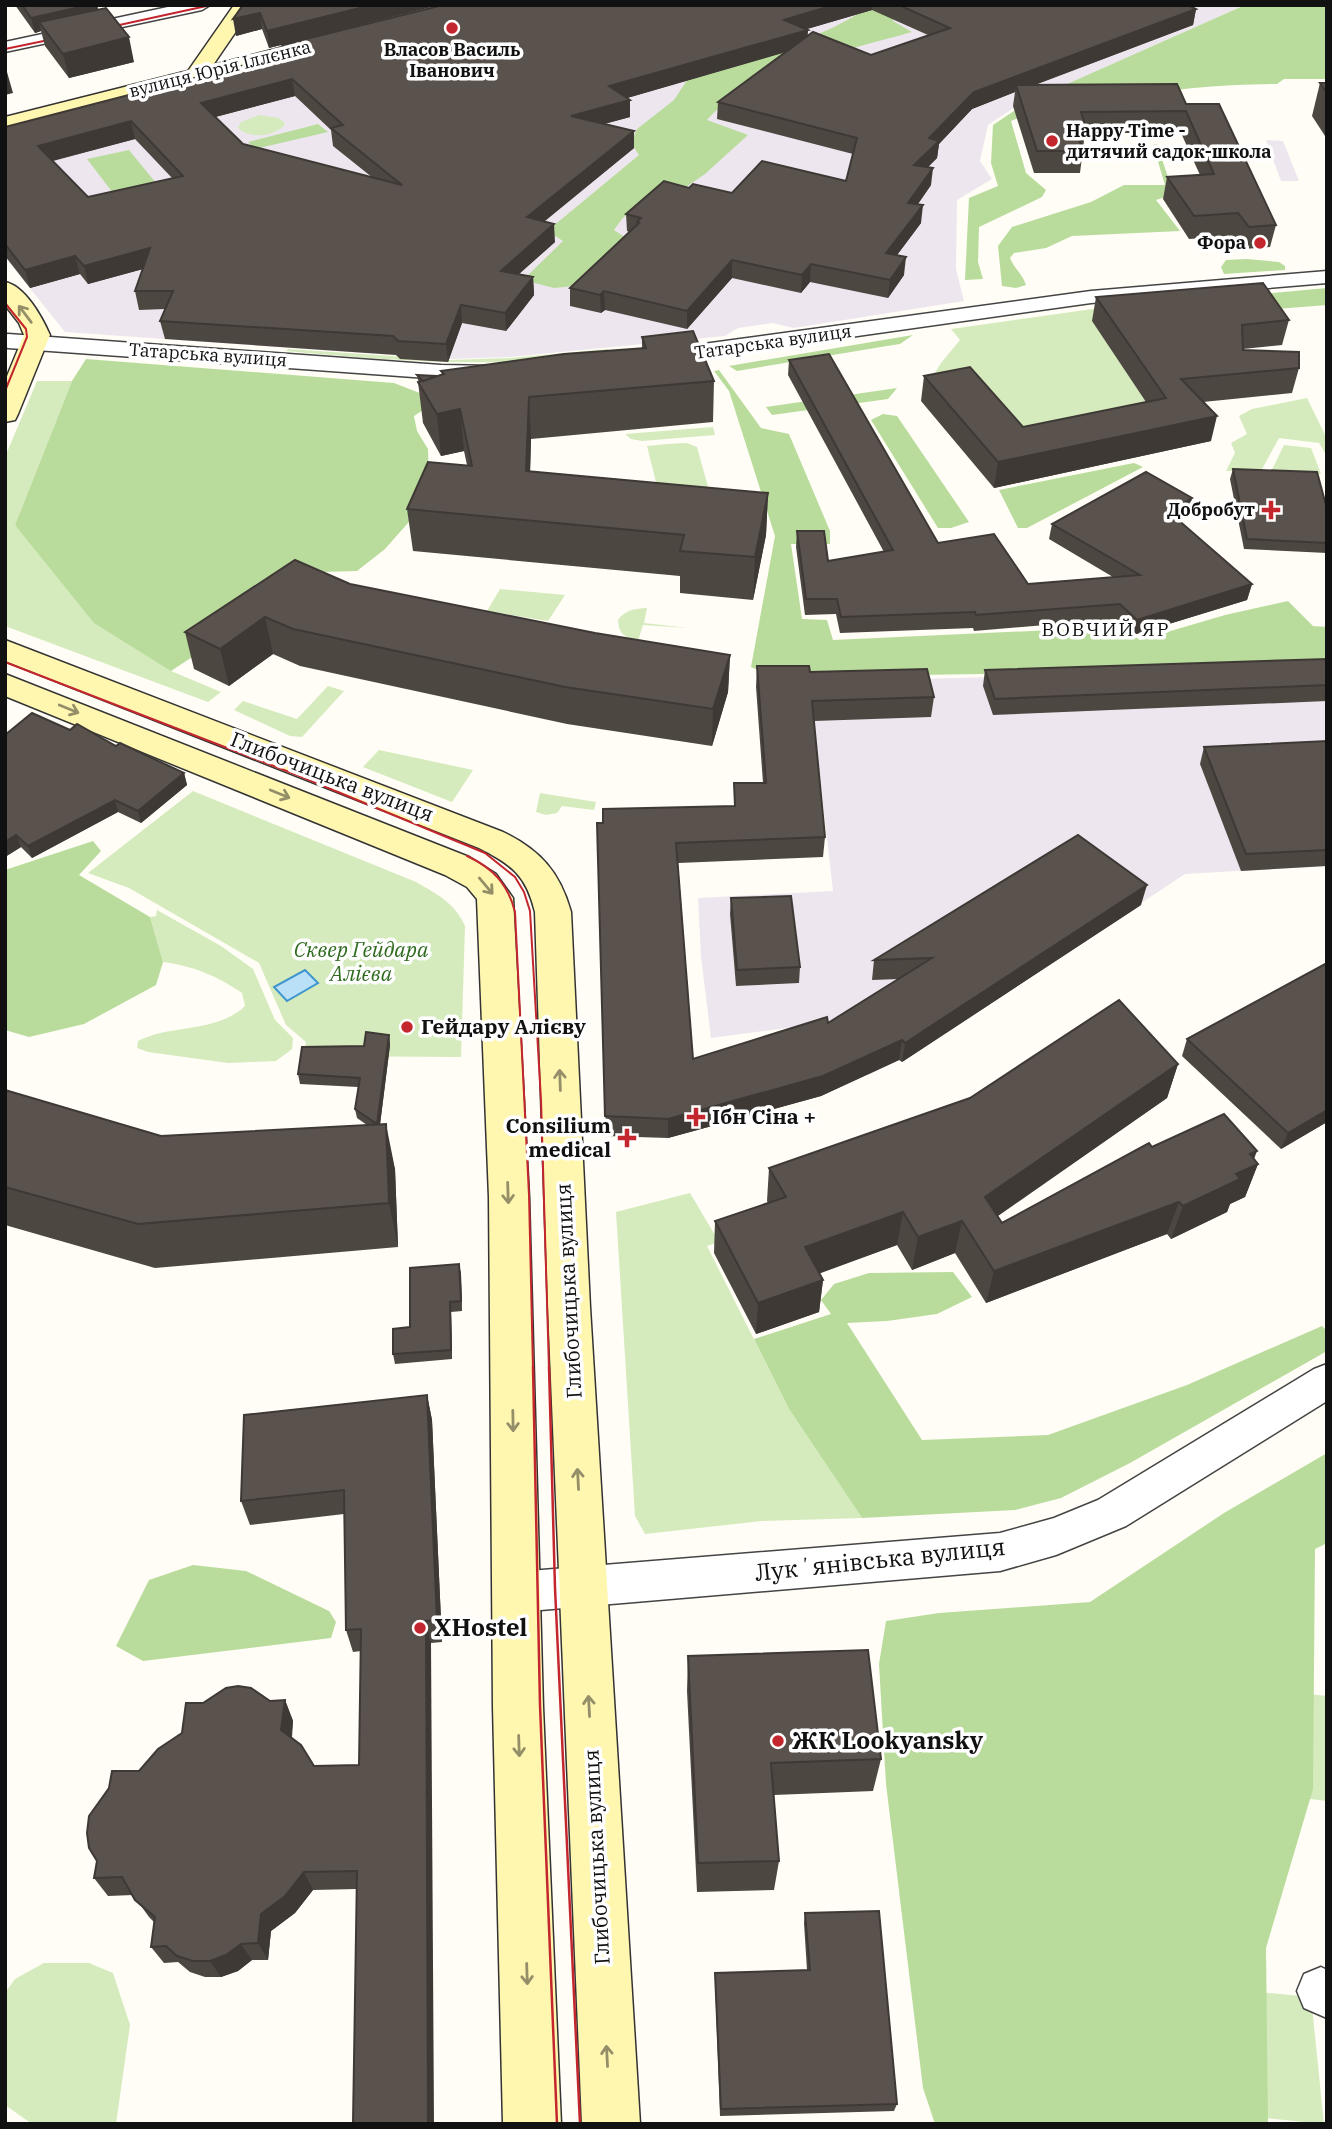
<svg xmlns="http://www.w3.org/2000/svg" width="1332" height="2129" viewBox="0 0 1332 2129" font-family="'IBM Plex Serif',serif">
  <rect width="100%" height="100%" fill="#fffdf5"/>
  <g fill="#eee6ef">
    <path d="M543 5H1245L1012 109 988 125 980 161 992 179 957 200 956 269 964 301 794 328 772 323 738 328 725 336 510 357 449 359 65 332 5 257V146Z"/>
    <path d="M1266 140 1283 141 1299 181H1281Z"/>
    <path d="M1327 668V866L1185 874 902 1062 899 1060 869 1075 802 1026 711 1038 701 957 698 898 833 891 809 682Z"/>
  </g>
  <g fill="#d5ebbd">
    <path d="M259 115 279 118 285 123 284 126C271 137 251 139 238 128L241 122Z"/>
    <path d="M1107 307 1183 407 1018 442 922 394 941 363 960 340 951 329Z"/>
    <path d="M288 349 450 360 510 358 608 349V354C500 369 394 361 286 351Z"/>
    <path d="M37 381H72L15 525 171 671 221 692 208 702 5 626V457Z"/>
    <path d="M1307 398 1327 439V456L1319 443 1279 438 1261 471H1226L1235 453 1231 443 1247 434 1239 416 1252 409Z"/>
    <path d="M713 427 715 435 642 441 631 439 625 434Z"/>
    <path d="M667 444 687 443 697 447 710 494 661 502 647 446Z"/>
    <path d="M1284 445 1311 448 1321 474H1270Z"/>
    <path d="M500 589 565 595 548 621 487 611Z"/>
    <path d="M647 608 644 623 688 628 643 625 638 641C624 636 619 635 618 620 626 609 635 609 647 608Z"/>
    <path d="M328 686 344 691 302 737 290 736 234 710 243 701 297 719Z"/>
    <path d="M379 750 473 770 452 802 363 767Z"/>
    <path d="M193 791 416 882C437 894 455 903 465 926L461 1057 304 1056 306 1042 286 1025 259 963 129 888 88 873Z"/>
    <path d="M540 793 596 802 594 810 562 806 557 813 546 815 536 812Z"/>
    <path d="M157 910 221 946 253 969 275 1020 293 1038 292 1049 276 1061 228 1063 148 1052 137 1048 138 1041C171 1024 217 1033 245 1006L242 993C217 976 194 966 163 962L150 917 156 916Z"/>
    <path d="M690 1193 719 1242 707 1246 789 1409 862 1518 762 1521 645 1534 635 1516 616 1212Z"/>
    <path d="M1242 1687 1327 1696V1801L1251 1792Z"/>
    <path d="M44 1963H89L113 1973 130 2025 116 2124H32L5 2105V1993L15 1979Z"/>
    <path d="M1229 1989 1311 1997 1324 2124 1255 2117Z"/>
  </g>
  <g fill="#b9dc9c">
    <path d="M871 5 896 15 893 21 912 32C849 50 751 70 707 120L748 135 705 174 683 189 652 193 622 219 614 230 626 238 574 286 554 288 523 280 563 241 552 234V227L639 155 631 143 637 129 674 100 691 74C751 55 819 43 871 5Z"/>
    <path d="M1245 5H1327V79H1284L1277 84C1220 84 1167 90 1111 99 1076 104 1043 108 1011 121L1026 173 1046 190 1042 197 979 227 978 262 983 279 965 280 969 198 998 186 991 163 993 125 1029 101Z"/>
    <path d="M318 124 328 132 255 149 248 142Z"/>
    <path d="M1157 144 1172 189 1168 196 1156 200 1180 231 1072 236 1046 248 1014 253 1010 258C1014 268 1023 275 1026 285L1016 288 1002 286 998 246 1012 227 1091 202 1124 185H1165L1153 145Z"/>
    <path d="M129 150 156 183 113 193 87 159Z"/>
    <path d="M1247 259 1279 262 1285 266V270L1224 274 1221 267 1226 260Z"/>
    <path d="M1327 288V305L1264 310 1250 295Z"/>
    <path d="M913 335 900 344 887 346 737 371 729 366Z"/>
    <path d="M86 359 394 383 430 397 431 405 414 416 417 431 428 449 429 478 415 515 385 549 357 571 321 572 171 671 94 623 15 525 72 381Z"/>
    <path d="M719 370 761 428 789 434 830 531V544H791L802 619 827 620 833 640 1074 629 1114 623 1140 640 1225 615 1288 601 1313 626 1327 627V669L773 677 751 667 775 536 729 391 714 371Z"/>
    <path d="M897 388 888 399 772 415 766 407Z"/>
    <path d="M883 414 897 416 969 522 951 528H938L871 420Z"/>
    <path d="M1134 463 1143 467 1027 528H1018L999 490Z"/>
    <path d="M93 841 101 851 79 875 150 917 163 962 156 985 84 1024 29 1037 5 1030V870Z"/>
    <path d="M953 1272 972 1297 937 1314 887 1321 847 1323 922 1440 1048 1435 1187 1385 1322 1326 1327 1331V1351L1130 1463 1061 1498 1015 1510 862 1518 789 1409 754 1339 831 1314 821 1300 834 1284 869 1273Z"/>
    <path d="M1327 1453V1543L1315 1549 1313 1789 1266 1948 1268 2124H935L923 2088 886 1784 879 1664 886 1621 939 1613 1090 1602 1224 1513Z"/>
    <path d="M193 1565 246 1571 329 1611 336 1622 331 1638 143 1661 116 1646 149 1580Z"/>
  </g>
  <path fill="#b9e0f7" stroke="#3f96cf" stroke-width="2" d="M305 970 318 983 287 1001 274 987Z"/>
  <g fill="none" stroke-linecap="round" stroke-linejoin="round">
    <g stroke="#444" stroke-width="3">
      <g id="street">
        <path d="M177 5H210L202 10 5 52V42Z"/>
        <path d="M1327 271V283L1091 303 659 364 651 362 648 357 651 352 659 350 1091 291Z"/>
        <path d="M8 334 441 365 494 366 497 371 494 376 441 379 8 348 5 347V335Z"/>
        <path d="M1327 1364V1401L1126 1526 1056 1555 1000 1571 517 1612 502 1606 496 1592 502 1578 517 1572 1000 1533 1054 1518 1098 1500 1314 1369Z"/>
        <path d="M1321 1967 1327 1970V2018L1304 2008 1297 1991 1304 1974Z"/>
      </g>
    </g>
    <g stroke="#333" stroke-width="3">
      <g id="secondary">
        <path d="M234 5H254L213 65 334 34 341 36 344 40 341 44 5 130V117L188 71Z"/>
        <path d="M5 282C25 286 42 317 50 335L18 414 15 420 5 422V381L24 335 19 323 5 305Z"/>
        <path d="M5 640 503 832C540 850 560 872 571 912L590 1307 640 2124H582L548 1307 535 912C526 875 512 865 479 848L5 661Z"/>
        <path d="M5 674 469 857 496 874 513 898 529 1197 543 1707 561 2124H503L493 1707 489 1197 477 899 467 887 445 875 5 696Z"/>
      </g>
    </g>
    <use href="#street" fill="#fff" fill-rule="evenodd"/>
    <use href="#secondary" fill="#fff6b0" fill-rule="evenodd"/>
    <g stroke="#c4262e" stroke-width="2">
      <path d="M101 29 211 5"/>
      <path d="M5 49 63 37"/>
      <path d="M5 303 26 329 27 337 5 391"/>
      <path d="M5 662 297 775 485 853 515 877 524 892 530 911 541 1100 549 1369"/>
      <path d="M467 856C493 868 508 884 515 912L529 1195 533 1369"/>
    </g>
    <g stroke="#c4262e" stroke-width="2.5">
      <path d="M533 1367 540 1705 557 2124"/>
      <path d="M549 1367 555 1588 580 2124"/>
    </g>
  </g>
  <g fill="#4d4742" fill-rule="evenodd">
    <path d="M15 5H97L98 9 134 62 69 78 45 46 41 31 35 33Z"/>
    <path d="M243 5H439L269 48 262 29 236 36Z"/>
    <path d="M443 5H1188L1196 9 1193 25 1035 85 1186 104 1276 225 1270 247 1244 249 1233 236 1189 239 1163 199 1167 177 1200 175 1181 133H1085L1080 173H1034L1013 106 1015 92 972 109 939 144 937 158 928 167 931 185 918 204 921 223 897 255 904 275 888 298 810 282 801 293 732 278 687 329 605 310 601 313 570 306V288L629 232 627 231 626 214 689 188 732 193 846 181 853 154 717 119 718 102 785 52 627 98 630 100V117L604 124 634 131V148L544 221 555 242 519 274 533 277 534 295 506 331 462 323 448 362 400 359 396 355 165 339 160 321 165 309 139 310 135 291 143 269 88 284 80 274 30 288 5 256V127L284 55 282 45ZM872 10 928 35 871 55 807 36 808 30 807 29ZM295 96 331 130 333 146 373 178 243 144 215 117ZM135 139 172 178 88 197 53 161Z"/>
    <path d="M1320 83H1327V139L1312 116Z"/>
    <path d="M1096 297 1289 320 1282 345 1243 349 1299 368 1292 393 1203 402 1211 441 994 488 921 401 924 376 1023 427 1146 402 1092 321Z"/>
    <path d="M642 337 714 381 713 422 531 439 530 471 768 493 766 535 753 600 680 593V576L413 551 407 509 467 465 464 451 441 456 423 423 418 382H419L418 380 417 375 437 376 442 375 441 371 642 348Z"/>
    <path d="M789 360 938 543 1028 584 1113 577 1049 539 1052 524 1189 514 1178 520 1252 584 1247 600 1133 635 1116 619 974 631 973 628 840 633 836 614 805 615 796 547 797 531 828 561 884 552 788 375Z"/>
    <path d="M1233 469 1327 509V553L1244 549 1230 479Z"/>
    <path d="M350 584 595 633 730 655 728 692 712 746 567 724 300 666 273 654 229 686 194 669 185 632Z"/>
    <path d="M1327 659V701L993 715 983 686 985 670Z"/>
    <path d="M757 666 810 672 934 697 931 717 814 721 825 837 823 857 678 863 693 1059 828 1023 899 979 872 980 874 960 1141 905 902 1062 899 1060 821 1096 668 1138 606 1136 597 823H603L734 806V783H763L756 687Z"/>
    <path d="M70 730 116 746 184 773 187 785 141 823 118 812 32 858 21 847 5 857V735Z"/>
    <path d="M1327 741V866L1241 871 1200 764 1204 747Z"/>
    <path d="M731 898 800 967 799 983 736 986 730 914Z"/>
    <path d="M1327 963V1122L1281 1149 1182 1056 1187 1039Z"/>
    <path d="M389 1035 390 1045 380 1124 395 1169 398 1247 155 1268 5 1225V1090L161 1136 367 1125 357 1118 355 1109 358 1087 300 1084 298 1074Z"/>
    <path d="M1178 1064 1167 1098 997 1216 1002 1223 1152 1147 1254 1159 1258 1164 1245 1197 1230 1204 1227 1212 1171 1239 1167 1234 986 1303 955 1253 912 1270 897 1245 819 1273 823 1280 819 1312 756 1334 714 1253 715 1221 768 1203 767 1201 769 1168Z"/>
    <path d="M459 1264 461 1274 462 1311 451 1312 452 1359 395 1364 393 1354 410 1327Z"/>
    <path d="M427 1395 432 1420 442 1642 431 1643 357 1889 313 1890 295 1913 271 1931 268 1960H252L238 1971 221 1977H205L190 1972 178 1962 164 1963 151 1947 154 1922 149 1917 133 1895 108 1896 94 1878 139 1771 270 1701 285 1700 293 1721 292 1738 314 1766 359 1765 361 1651 353 1652 346 1630 344 1514 250 1525 241 1501Z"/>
    <path d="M688 1656 881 1759 873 1791 774 1795 779 1861 774 1890 697 1892 687 1691Z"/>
    <path d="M805 1913 897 2104 894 2111 720 2116 715 1981V1973L807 1970 804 1923Z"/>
  </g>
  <g fill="#3f3936">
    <path d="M89 5H97L100 19 39 22 41 31 35 33 31 18Z"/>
    <path d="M372 5H439L269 48 267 31Z"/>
    <path d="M834 5H873L872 10 783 36 784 20Z"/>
    <path d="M1196 9 1193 25 1018 91 1016 85 1015 92 972 109 939 144 937 158 913 182 914 165 929 138 974 92Z"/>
    <path d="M260 13 262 29 236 36 233 19Z"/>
    <path d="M808 30 807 46 610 103 609 86Z"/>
    <path d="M129 37 134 62 69 78 63 54Z"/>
    <path d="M7 72 13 93 5 95V73Z"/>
    <path d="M292 79 295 96 204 120 201 103Z"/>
    <path d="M630 100V117L571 133V116Z"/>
    <path d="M131 121 135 139 43 163 38 146Z"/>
    <path d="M634 131V148L528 235 527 217Z"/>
    <path d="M933 168 931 185 906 221 908 203Z"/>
    <path d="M923 205 921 223 885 271 886 253Z"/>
    <path d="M554 224 555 242 502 289 501 271Z"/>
    <path d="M150 248 154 266 88 284 84 266Z"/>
    <path d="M75 256 80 274 30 288 25 270Z"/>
    <path d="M906 257 904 275 888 298 890 280Z"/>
    <path d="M732 260V278L687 329V311Z"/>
    <path d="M811 264 810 282 801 293 802 275Z"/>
    <path d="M533 277 534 295 506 331 505 313Z"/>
    <path d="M604 291 605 310 601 313 600 295Z"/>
    <path d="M461 305 462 323 448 362 446 344Z"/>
    <path d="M529 397 531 439 529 512 526 471Z"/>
    <path d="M460 409 464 451 441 456 437 414Z"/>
    <path d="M1217 416 1211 441 994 488 998 462Z"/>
    <path d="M768 493 766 535 753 600 755 557Z"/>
    <path d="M1192 498 1189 514 1165 527 1169 512Z"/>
    <path d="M1252 584 1247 600 1133 635 1137 620Z"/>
    <path d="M265 617 273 654 229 686 220 649Z"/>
    <path d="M730 655 728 692 712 746 713 709Z"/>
    <path d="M184 773 187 785 141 823 138 811Z"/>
    <path d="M115 800 118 812 32 858 28 846Z"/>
    <path d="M16 835 21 847 5 857V842Z"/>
    <path d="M1147 885 1141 905 902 1062 905 1043Z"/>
    <path d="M389 1035 390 1045 379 1133 377 1124Z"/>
    <path d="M902 1040 899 1060 821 1096 668 1138V1119Z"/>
    <path d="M1178 1064 1167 1098 978 1230 985 1197Z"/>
    <path d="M1327 1110V1122L1281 1149 1288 1133Z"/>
    <path d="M386 1124 395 1169 398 1247 389 1203Z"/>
    <path d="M1257 1151 1251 1167 1258 1164 1245 1197 1230 1204 1227 1212 1171 1239 1183 1206 1236 1174 1250 1154Z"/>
    <path d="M1179 1202 1167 1234 986 1303 994 1271Z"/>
    <path d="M903 1212 897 1245 802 1280 805 1247Z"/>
    <path d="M962 1221 955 1253 912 1270 918 1237Z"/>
    <path d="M459 1264 461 1274 462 1311 461 1301Z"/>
    <path d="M823 1280 819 1312 756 1334 758 1303Z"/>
    <path d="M450 1302 451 1312 452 1359 451 1350Z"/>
    <path d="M427 1395 432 1420 442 1642 437 1620Z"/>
    <path d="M426 1621 431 1643 434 2124H428Z"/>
    <path d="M285 1700 293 1721 290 1750 281 1730Z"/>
    <path d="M304 1872 313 1890 295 1913 271 1931 268 1960 258 1943 261 1914Z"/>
    <path d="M241 1944 252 1960 238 1971 221 1977 210 1961Z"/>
  </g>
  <g fill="#5a524d" stroke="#3f3936" stroke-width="2" fill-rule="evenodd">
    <path d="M22 5H89L31 18Z"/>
    <path d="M243 5H372L267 31 260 13 233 19Z"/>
    <path d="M443 5H834L784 20 808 30 609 86 630 100 571 116 634 131 527 217 554 224 501 271 533 277 505 313 461 305 446 344 398 341 393 336 160 321 173 291H135L150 248 84 266 75 256 25 270 5 244V127L291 53 282 45ZM292 79 343 125 331 128 402 185 243 144 201 103ZM131 121 183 176 88 197 38 146Z"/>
    <path d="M899 5H1188L1196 9 974 92 929 138 939 141 914 165 933 168 908 203 923 205 886 253 906 257 890 280 811 264 802 275 732 260 687 311 604 291 600 295 570 288 639 223 637 222 641 218 626 214 664 181 689 188 693 184 732 193 762 161 846 181 857 138 718 102 813 32 871 55 950 28Z"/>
    <path d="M106 8 129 37 63 54 39 22Z"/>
    <path d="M1320 83H1327V93Z"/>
    <path d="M1177 84 1186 104H1219L1276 225 1249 227 1238 213 1194 216 1167 177 1214 174 1186 111 1081 112 1086 127H1075L1083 151H1037L1016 85Z"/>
    <path d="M1263 283 1289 320 1242 325 1243 350 1299 352V368L1181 379 1217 416 998 462 924 376 970 367 1023 427 1166 398 1096 297Z"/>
    <path d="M693 331 714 381 529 397 526 471 768 493 755 557 680 551 684 535 407 509 428 462 472 466 460 409 437 414 418 382 444 374 441 371 564 354 646 348 642 337Z"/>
    <path d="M829 354 938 543 994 534 1028 584 1140 575 1052 524 1146 472 1192 498 1169 512 1252 584 1137 620 1120 604 976 615 975 612 841 617 837 599H806L797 531H824L828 561 893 550 789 360Z"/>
    <path d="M417 375 437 376 423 381Z"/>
    <path d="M1233 469 1317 472 1327 509V543L1247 539Z"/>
    <path d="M295 560 350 584 595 633 730 655 713 709 565 687 293 629 265 617 220 649 185 632Z"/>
    <path d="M1327 659V685L995 699 985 670Z"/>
    <path d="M757 666H809L810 672 927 669 934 697 812 701 825 837 676 843 693 1059 827 1017 828 1023 932 958 874 960 1078 835 1147 885 905 1043 902 1040 823 1076 668 1119 605 1116 597 823H603V809L735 806 734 783H766Z"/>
    <path d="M32 713 70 730 77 724 116 746 120 743 184 773 138 811 115 800 28 846 16 835 5 842V735Z"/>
    <path d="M1327 741V850L1246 854 1204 747Z"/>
    <path d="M791 896 800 967 737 970 731 898Z"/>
    <path d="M1327 963V1110L1288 1133 1187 1039Z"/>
    <path d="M1119 1000 1178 1064 985 1197 1002 1223 1149 1143 1152 1147 1224 1114 1257 1151 1250 1154 1258 1164 1236 1174 1240 1179 1183 1206 1179 1202 994 1271 962 1221 918 1237 903 1212 805 1247 823 1280 758 1303 715 1221 786 1197 769 1168 970 1098Z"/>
    <path d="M366 1032 389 1035 377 1124 355 1109 360 1078 298 1074 302 1047 364 1046Z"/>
    <path d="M5 1090 161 1136 386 1124 389 1203 138 1224 5 1187Z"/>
    <path d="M459 1264 461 1301 450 1302 451 1350 393 1354V1329L410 1327V1268Z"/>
    <path d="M427 1395 437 1620 426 1621 428 2124H353L357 1871 304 1872 285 1896 261 1914 258 1943 241 1944 226 1955 210 1961H193L177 1956 166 1946 151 1947 155 1917 135 1900 122 1877 94 1878 97 1861 89 1848 87 1833 89 1816 109 1788 112 1771H139L158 1749 182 1733 186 1703H203L226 1688 238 1686 251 1688 270 1701 285 1700 281 1730 301 1745 314 1766 359 1765 361 1629 346 1630 344 1490 241 1501 244 1415Z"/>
    <path d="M868 1650 881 1759 771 1763 779 1861 698 1863 688 1656Z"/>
    <path d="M879 1911 897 2104 721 2109 715 1973 810 1970 805 1913Z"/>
  </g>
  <defs><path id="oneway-shaft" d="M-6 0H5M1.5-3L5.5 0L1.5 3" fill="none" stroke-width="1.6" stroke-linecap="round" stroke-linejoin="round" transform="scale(1.75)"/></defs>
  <g stroke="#948f68">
    <use href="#oneway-shaft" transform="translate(25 314) rotate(-127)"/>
    <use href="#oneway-shaft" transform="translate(69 709) rotate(22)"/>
    <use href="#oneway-shaft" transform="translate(280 794) rotate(22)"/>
    <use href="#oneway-shaft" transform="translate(486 886) rotate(50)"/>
    <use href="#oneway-shaft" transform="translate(560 1080) rotate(-92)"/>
    <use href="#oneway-shaft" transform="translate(508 1193) rotate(88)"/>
    <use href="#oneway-shaft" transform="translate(513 1421) rotate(89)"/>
    <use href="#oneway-shaft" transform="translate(578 1479) rotate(-93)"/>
    <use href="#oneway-shaft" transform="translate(589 1706) rotate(-93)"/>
    <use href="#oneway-shaft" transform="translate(519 1746) rotate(88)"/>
    <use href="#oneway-shaft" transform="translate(527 1974) rotate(88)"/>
    <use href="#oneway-shaft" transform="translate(607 2056) rotate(-93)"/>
  </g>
  <g fill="#c4262e" stroke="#fff" stroke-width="2.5">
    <circle cx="452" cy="28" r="7"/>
    <circle cx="1052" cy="141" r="7"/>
    <circle cx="1260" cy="243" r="7"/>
    <path d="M1267.5 499.5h7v7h7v7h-7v7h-7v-7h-7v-7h7z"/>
    <circle cx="407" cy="1027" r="7"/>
    <path d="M692.5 1106.5h7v7h7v7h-7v7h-7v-7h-7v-7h7z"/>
    <path d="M623.5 1127.5h7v7h7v7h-7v7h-7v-7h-7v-7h7z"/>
    <circle cx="420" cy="1628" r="7"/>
    <circle cx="778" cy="1741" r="7"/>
  </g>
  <g text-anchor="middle" stroke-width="7" stroke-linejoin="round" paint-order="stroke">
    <g font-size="18" font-weight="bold" fill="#111" stroke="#fff" text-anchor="end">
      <text x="452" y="56" text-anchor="middle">Власов Василь<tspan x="452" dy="21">Іванович</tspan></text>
      <text x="1066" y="137" text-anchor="start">Happy Time -<tspan x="1066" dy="21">дитячий садок-школа</tspan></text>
      <text x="1246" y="249">Фора</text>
      <text x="1255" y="516">Добробут</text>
    </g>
    <g font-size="18" fill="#111" stroke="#fff">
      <text transform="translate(220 69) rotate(-14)" y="6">вулиця Юрія Іллєнка</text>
      <text transform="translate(773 342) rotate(-8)" y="6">Татарська вулиця</text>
      <text transform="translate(208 355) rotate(4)" y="6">Татарська вулиця</text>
    </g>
    <g font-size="19" letter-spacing="2" fill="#111" stroke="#fff">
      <text x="1106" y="636">ВОВЧИЙ ЯР</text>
    </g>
    <g font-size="21" fill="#111" stroke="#fff">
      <text transform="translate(332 777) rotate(21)" y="7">Глибочицька вулиця</text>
      <text transform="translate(569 1291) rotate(-93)" y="7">Глибочицька вулиця</text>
      <text transform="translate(597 1857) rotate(-93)" y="7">Глибочицька вулиця</text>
    </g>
    <g font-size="21" font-style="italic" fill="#2f6b1f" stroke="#fff">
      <text x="361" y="957">Сквер Гейдара<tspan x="361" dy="24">Алієва</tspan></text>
    </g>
    <g font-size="21" font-weight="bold" fill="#111" stroke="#fff" text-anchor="start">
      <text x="421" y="1034">Гейдару Алієву</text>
      <text x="712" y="1124">Ібн Сіна +</text>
      <text x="611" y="1133" text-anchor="end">Consilium<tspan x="611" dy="24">medical</tspan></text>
    </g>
    <g font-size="24" fill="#111" stroke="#fff">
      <text transform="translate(880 1560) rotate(-6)" y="8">Лукʼянівська вулиця</text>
    </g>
    <g font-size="24" font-weight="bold" fill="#111" stroke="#fff" text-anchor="start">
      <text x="434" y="1636">XHostel</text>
      <text x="792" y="1749">ЖК Lookyansky</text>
    </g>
  </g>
  <rect width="1332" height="2129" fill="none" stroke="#111111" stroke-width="14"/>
</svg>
